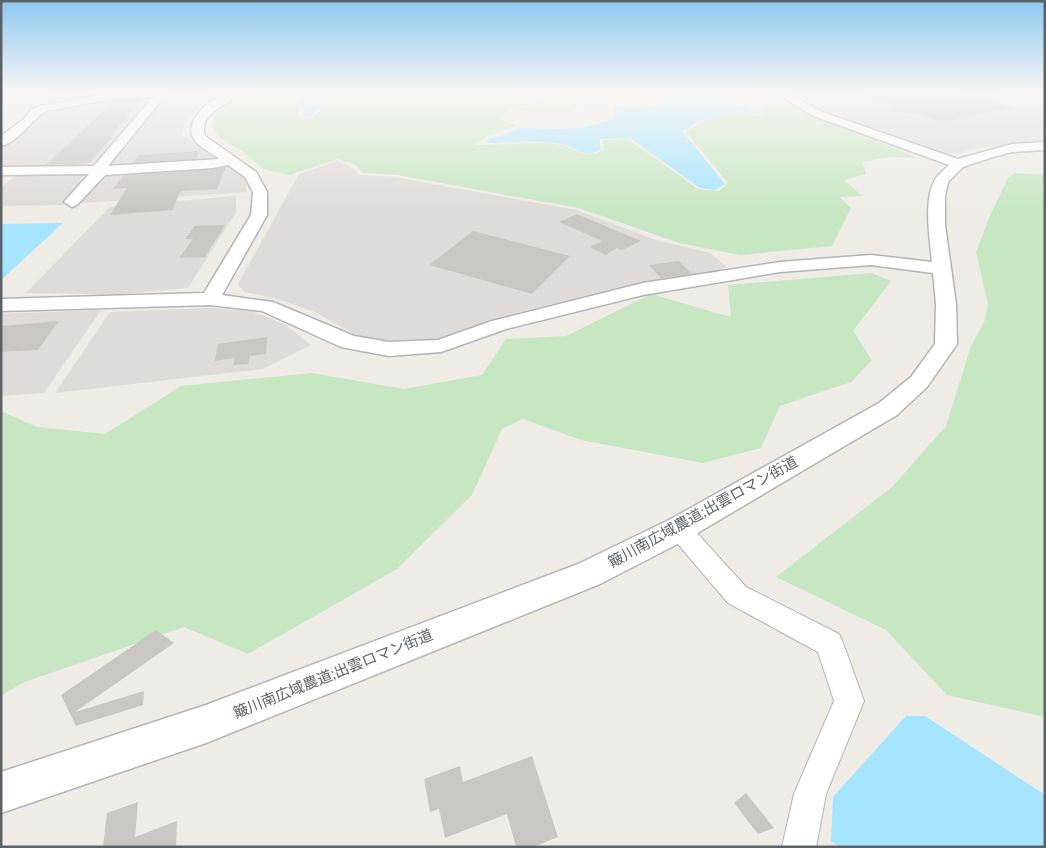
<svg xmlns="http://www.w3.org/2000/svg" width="1046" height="848" viewBox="0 0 1046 848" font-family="'Archivo Narrow','Noto Sans JP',sans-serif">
  <rect width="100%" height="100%" fill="#efece6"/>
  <g fill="#dedbd8">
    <path d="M65 92H109L110 95 29 110 25 99Z"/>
    <path d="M169 92H215L185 122 182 136 213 153 215 158 202 162 112 167 108 165Z"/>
    <path d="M786 92H991L1045 108V141L991 146 959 153H942L845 122 801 103Z"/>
    <path d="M156 96 94 167 1 170V145L38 111 106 97Z"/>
    <path d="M337 161 349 166 360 175 394 177 576 210 656 240 710 253 727 267 714 274 648 283 522 312 428 341 365 340 315 312 274 298 244 292 238 284 299 174Z"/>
    <path d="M227 165 240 174 246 183 247 192 81 203 104 173Z"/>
    <path d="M19 173H89L63 205 1 206V187Z"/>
    <path d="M236 196V212L188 288 120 294 26 293 110 207Z"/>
    <path d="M212 308 251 311 284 324 311 345 263 369 55 393 110 312Z"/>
    <path d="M101 310 44 393 1 396V314Z"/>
  </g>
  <g fill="#c7e7c2">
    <path d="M243 92H317L295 101 300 108 298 118 314 117 321 109 338 100 364 92H392L399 97 414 98 427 92H509L531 104 557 99 555 92H644L646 100 591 97 573 112 547 113 509 110 499 119 517 125 485 137 475 145C497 146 542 140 561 145 577 150 587 159 604 150L603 140 628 139 698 189 719 191 728 183 686 132C718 111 725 113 762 115L763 108 790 106 918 158 890 157 862 162 866 174 844 180 862 196 839 197 851 208 832 246 740 255 679 243 579 208 397 175 363 173 354 164 337 159 290 175 263 169 242 151 220 138 212 128 215 114Z"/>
    <path d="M1015 173 1045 175V717L947 695 886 630 776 577 892 487 946 426 971 346 985 320 988 304 976 252 990 216 1008 178Z"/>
    <path d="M871 273 891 281 853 331 872 360 851 382 780 406 761 448 703 463 581 440 523 419 502 429 472 495 397 569 248 654 184 627 22 683 1 696V411L37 427 105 434 181 386 312 373 404 389 482 375 506 339 566 336 651 294 731 317 728 285Z"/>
  </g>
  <g fill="#a6e5ff">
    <path d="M321 92H359C341 94 322 103 310 117L302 116 304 107 297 101Z"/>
    <path d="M656 92H695L761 112 758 114C723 112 713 112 682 131L725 184 715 190 700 188 630 138 600 139V150C583 159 575 146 560 144 536 140 509 143 485 143 495 135 508 135 519 127 547 129 591 133 615 116L614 106 644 109 664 103 663 96Z"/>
    <path d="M63 223 1 280V224Z"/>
    <path d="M906 716H925L1045 795V847H840L831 841 833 797Z"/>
  </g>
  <g fill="#cac7c3">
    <path d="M861 92H961L1014 108 940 122 918 114 890 111V104Z"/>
    <path d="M121 99H142L110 137H113L89 163 46 165 115 100Z"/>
    <path d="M200 151 196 159 133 163 139 155Z"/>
    <path d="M226 167 217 189 181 191 172 210 110 215 127 188 113 189 123 176Z"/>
    <path d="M577 214 641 241 622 250 617 248 606 255 590 247 602 241 559 222Z"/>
    <path d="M225 225 205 257 179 258 193 239H185L195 226Z"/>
    <path d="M473 231 570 256 532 294 429 265Z"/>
    <path d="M679 261 692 274 661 278 649 265Z"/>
    <path d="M59 321 38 350 1 352V326Z"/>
    <path d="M267 337 266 354 250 356 248 364 233 365 235 358 215 361 218 344Z"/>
    <path d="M156 630 174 643 75 712 144 691 143 705 76 726 61 695Z"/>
    <path d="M532 756 558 837 533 847H516L507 814 445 838 439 809 430 812 424 779 460 766 463 782Z"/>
    <path d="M746 793 774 828 758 834 734 803Z"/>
    <path d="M138 802 135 837 177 821 176 847H103L107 813Z"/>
  </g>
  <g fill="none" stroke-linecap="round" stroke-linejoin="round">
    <g stroke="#b1b4b8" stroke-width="2">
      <path id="minor" d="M679 519 687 522 746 587 839 634 843 643 864 701 826 794 816 847H782L794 794 834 701 818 652 728 603 671 536 667 529 671 522Z"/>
    </g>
    <g stroke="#b1b4b8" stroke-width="3">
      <path id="tertiary" d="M117 92H168L108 166 219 159C212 153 199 147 194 139 182 122 212 97 226 92 229 91 235 92 238 92 228 108 198 111 205 136L256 172 267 192V215L222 295 273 302 354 336 389 342 438 340 492 321 643 283 780 262 871 255 932 262C930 240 923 199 935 180 938 174 944 170 949 165L814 116 773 92H785L822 112 958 159 1012 144 1045 142V150L1012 152 993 157 963 167 948 182 945 196V225L956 304 957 344 927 387 897 415 689 538 600 584 206 743 1 813V772L206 705 578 564 669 520 879 403 911 377 935 344 936 304 933 273 871 265 780 272 643 295 506 329 441 352 389 356 341 347 262 311 210 305 1 311V299L204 293 251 215 253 192 245 177 228 165 213 168 105 175 77 205 72 207 64 202 89 174 1 175V167L94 166 153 97H121L47 111C31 118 21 141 1 146V136L24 119 31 110 40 106Z"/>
    </g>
    <use href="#minor" fill="#fff" fill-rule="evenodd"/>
    <use href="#tertiary" fill="#fff" fill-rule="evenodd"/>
  </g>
  <linearGradient id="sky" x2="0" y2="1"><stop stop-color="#8dc8f1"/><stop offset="0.44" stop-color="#f8f6f4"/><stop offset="1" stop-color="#f8f6f4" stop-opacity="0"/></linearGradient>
  <rect width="1046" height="210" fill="url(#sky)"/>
  <g text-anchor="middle" stroke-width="4" stroke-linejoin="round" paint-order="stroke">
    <g font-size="15" fill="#5d6266" stroke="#fff">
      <text transform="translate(703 512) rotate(-29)" y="5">簸川南広域農道;出雲ロマン街道</text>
      <text transform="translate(333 674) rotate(-22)" y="5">簸川南広域農道;出雲ロマン街道</text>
    </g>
  </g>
  <rect width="1046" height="848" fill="none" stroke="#5d6266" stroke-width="5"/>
</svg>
